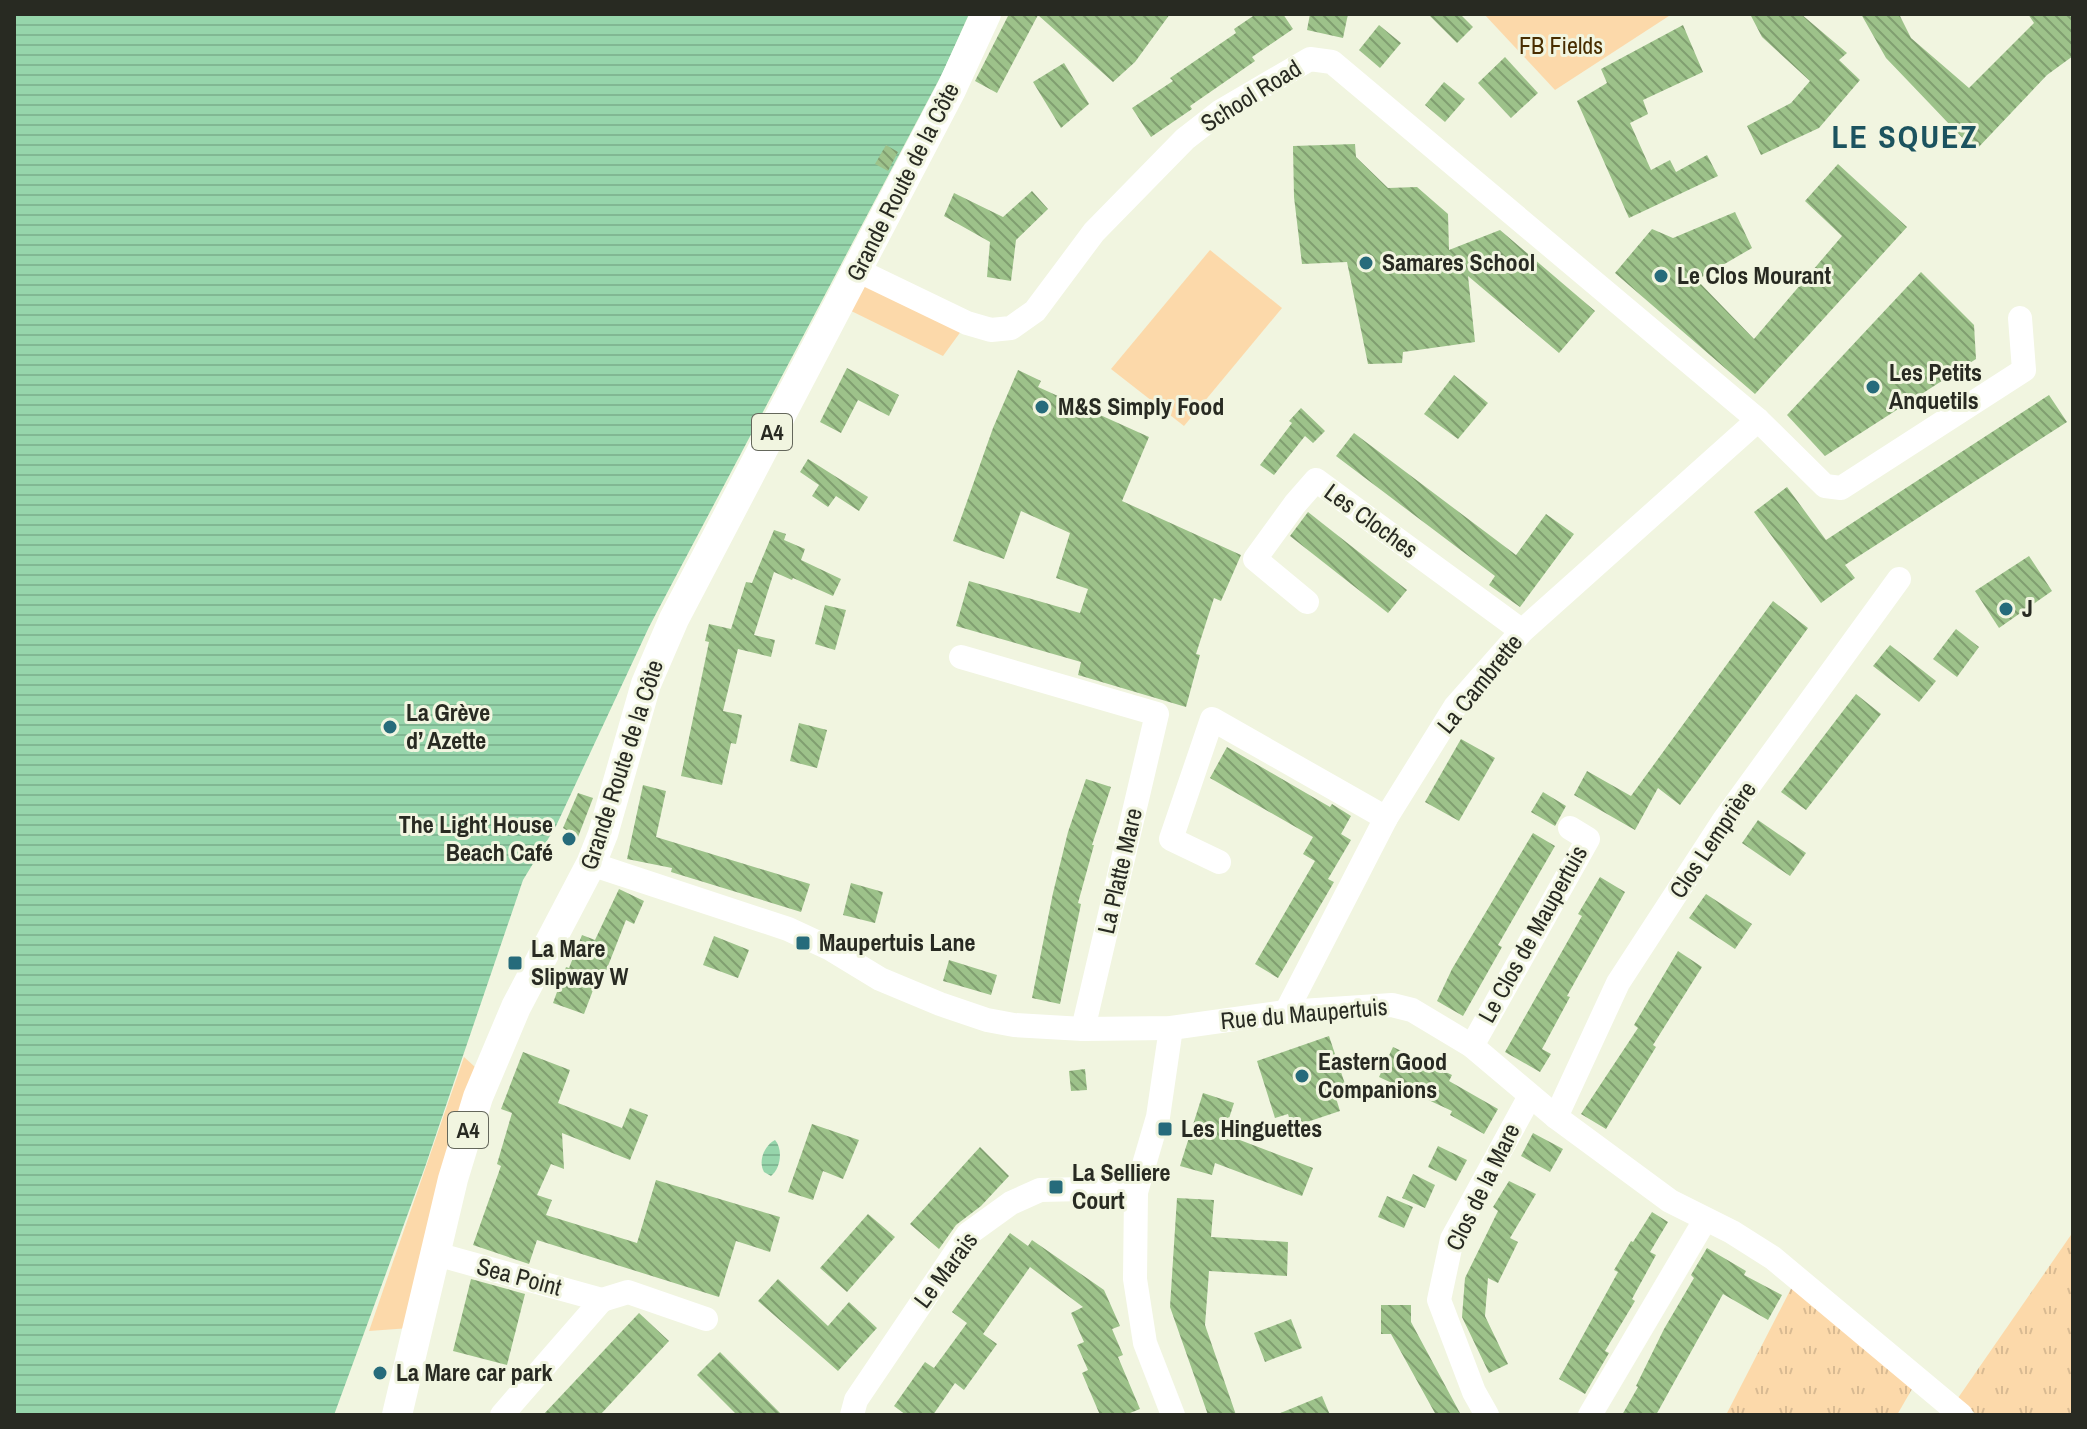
<svg xmlns="http://www.w3.org/2000/svg" width="2087" height="1429" viewBox="0 0 2087 1429" font-family="'Archivo Narrow',sans-serif">
  <defs>
    <pattern id="grass-tufts" width="24" height="20" patternUnits="userSpaceOnUse" patternTransform="scale(2)"><rect width="24" height="20" fill="#fcd9aa"/><path d="M3 7l-1-3M5 7V3M7 7l1-3M15 17l-1-3M17 17v-4M19 17l1-3" fill="none" stroke="#d8ba92"/></pattern>
    <pattern id="water-rules" width="6" height="5" patternUnits="userSpaceOnUse" patternTransform="scale(2)"><rect width="6" height="5" fill="#96d5ab"/><path d="M0 2.5h6" fill="none" stroke="#81b793"/></pattern>
    <pattern id="building-back-hatch" width="6" height="6" patternUnits="userSpaceOnUse" patternTransform="scale(2)"><rect width="6" height="6" fill="#9dc28a"/><path d="M-1 5l2 2M0 0l6 6M5-1l2 2" fill="none" stroke="#809e70"/></pattern>
  </defs>
  <rect width="100%" height="100%" fill="#f1f5e0"/>
  <g fill="url(#grass-tufts)">
    <path d="M2073 1232V1415H1977L1958 1398Z"/>
    <path d="M1797 1277 1912 1389 1897 1415H1726Z"/>
  </g>
  <g fill="#fcd9aa">
    <path d="M1484 14H1672L1555 90Z"/>
    <path d="M1210 250 1282 308 1184 426 1111 369Z"/>
    <path d="M857 270 967 323 943 356 839 305Z"/>
    <path d="M464 1057 486 1077 410 1328 369 1331Z"/>
  </g>
  <g fill="url(#water-rules)">
    <path d="M14 14H969L943 72 649 627 556 826 523 880 425 1167 334 1415H14Z"/>
    <path d="M775 1140C783 1149 781 1168 771 1176L764 1172C758 1161 764 1146 775 1140Z"/>
  </g>
  <g fill="url(#building-back-hatch)">
    <path d="M1009 14H1170L1135 62 1113 82 1038 15 997 93 975 81Z"/>
    <path d="M1256 14H1283L1293 29 1252 57 1255 61 1190 106 1192 109 1151 137 1132 108 1173 81 1170 78 1236 33 1234 29Z"/>
    <path d="M1310 14H1348L1343 38 1307 30Z"/>
    <path d="M1428 14H1460L1473 27 1457 43Z"/>
    <path d="M1750 14H1801L1847 53 1839 60 1860 80 1819 128 1761 155 1747 126 1791 103 1810 81 1762 37Z"/>
    <path d="M1861 14H1899L1911 38 1969 88 2034 23 2028 14H2073V56L2047 75 1975 151 1886 58Z"/>
    <path d="M1379 25 1401 43 1380 68 1359 50Z"/>
    <path d="M1683 25 1703 72 1643 100 1648 114 1630 123 1651 170 1670 160 1676 172 1707 155 1718 176 1629 218 1577 101 1607 83 1601 69Z"/>
    <path d="M1505 57 1538 93 1511 118 1478 83Z"/>
    <path d="M1064 63 1089 104 1061 128 1033 82Z"/>
    <path d="M1444 82 1465 99 1445 122 1425 105Z"/>
    <path d="M1355 144 1356 157 1388 188 1417 187 1448 214 1449 250 1500 230 1595 311 1559 353 1468 276 1475 342 1403 352 1402 363 1368 364 1347 262 1302 264 1294 197 1293 146Z"/>
    <path d="M886 145 898 152 888 171 875 164Z"/>
    <path d="M1838 164 1907 227 1755 394 1615 273 1652 229 1673 238 1735 212 1752 248 1697 280 1754 339 1842 236 1805 201Z"/>
    <path d="M1032 191 1048 209 1016 240 1011 281 987 277 990 242 944 216 954 193 1003 217Z"/>
    <path d="M1921 272 1974 325 1976 359 1825 456 1787 415Z"/>
    <path d="M847 368 899 395 889 416 858 400 841 433 820 422Z"/>
    <path d="M1018 370 1041 381 1038 387 1149 437 1122 501 1241 555 1221 601 1214 598 1196 654 1200 655 1186 707 1078 675 1081 662 956 626 969 581 1080 613 1088 589 1056 578 1070 533 1021 511 1004 559 953 541 993 428Z"/>
    <path d="M1454 375 1488 403 1458 439 1424 414Z"/>
    <path d="M2049 395 2067 422 1845 565 1855 578 1821 603 1754 512 1787 487 1826 540Z"/>
    <path d="M1301 408 1325 431 1313 443 1305 436 1274 475 1260 465 1292 423 1289 421Z"/>
    <path d="M1354 433 1516 555 1546 514 1574 534 1520 607 1489 585 1495 576 1336 456Z"/>
    <path d="M808 459 868 497 859 511 836 496 828 507 812 496 819 485 800 472Z"/>
    <path d="M1308 512 1407 590 1388 613 1290 536Z"/>
    <path d="M774 530 786 534 784 540 805 549 801 560 841 579 833 596 793 578 792 580 774 572 754 635 775 640 771 657 738 649 723 711 742 715 736 744 731 743 722 785 681 776 709 642 705 641 709 624 731 629 746 582 752 583Z"/>
    <path d="M2029 556 2052 591 1999 628 1975 591Z"/>
    <path d="M1773 601 1808 628 1680 805 1658 788 1635 830 1574 795 1587 771 1631 796Z"/>
    <path d="M825 605 846 610 835 650 815 644Z"/>
    <path d="M1956 629 1979 647 1957 677 1933 659Z"/>
    <path d="M1890 645 1936 681 1919 702 1873 666Z"/>
    <path d="M1856 694 1881 714 1806 810 1781 792Z"/>
    <path d="M799 723 827 730 817 768 790 761Z"/>
    <path d="M1461 739 1495 758 1459 821 1425 802Z"/>
    <path d="M1227 747 1330 807 1332 804 1351 816 1341 834 1351 840 1328 879 1334 882 1278 978 1255 964 1315 861 1303 854 1313 837 1210 778Z"/>
    <path d="M1086 779 1111 787 1092 845H1094L1078 903 1081 904 1060 1004 1032 998 1053 893 1068 832Z"/>
    <path d="M643 785 666 791 656 837 810 884 801 912 671 872 672 868 627 859Z"/>
    <path d="M1543 792 1566 806 1555 826 1531 812Z"/>
    <path d="M578 793 593 798 578 837 563 828Z"/>
    <path d="M1758 820 1806 853 1790 876 1742 843Z"/>
    <path d="M1533 833 1555 846 1498 945 1502 947 1463 1016 1437 1001 1452 969Z"/>
    <path d="M1600 877 1625 892 1567 996 1570 997 1542 1049 1551 1054 1540 1072 1505 1052 1582 916 1578 914Z"/>
    <path d="M851 883 883 892 875 923 843 915Z"/>
    <path d="M619 889 644 901 634 924 626 920 606 971 601 969 584 1014 553 1003 566 967 569 968 582 935 595 940Z"/>
    <path d="M1706 894 1752 924 1735 949 1689 918Z"/>
    <path d="M714 936 749 950 738 978 703 965Z"/>
    <path d="M1678 951 1702 967 1653 1045 1656 1047 1606 1129 1581 1114 1638 1028 1634 1025Z"/>
    <path d="M949 960 997 975 991 995 943 981Z"/>
    <path d="M1329 1036 1347 1090 1335 1095 1340 1111 1292 1127 1288 1114 1275 1118 1257 1061Z"/>
    <path d="M1393 1047 1452 1075 1449 1081 1498 1109 1484 1134 1450 1115 1452 1111 1379 1077Z"/>
    <path d="M523 1052 570 1070 558 1103 622 1128 630 1108 648 1115 630 1160 562 1133 564 1169 551 1164 537 1195 552 1200 546 1215 637 1243 656 1180 780 1217 770 1252 736 1241 719 1297 537 1240 529 1264 473 1245 501 1166 497 1164 512 1113 501 1109Z"/>
    <path d="M1085 1069 1087 1090 1071 1091 1069 1071Z"/>
    <path d="M1203 1093 1234 1103 1224 1134 1313 1168 1302 1196 1215 1163 1212 1175 1180 1166Z"/>
    <path d="M812 1124 859 1140 843 1179 823 1171 813 1200 788 1192Z"/>
    <path d="M1533 1133 1563 1149 1550 1172 1521 1156Z"/>
    <path d="M1438 1146 1467 1160 1456 1181 1428 1167Z"/>
    <path d="M980 1147 1009 1176 981 1206 956 1225 939 1249 910 1224Z"/>
    <path d="M1413 1174 1435 1185 1425 1208 1402 1198Z"/>
    <path d="M1509 1181 1536 1194 1510 1238 1518 1242 1498 1283 1488 1278 1485 1316 1508 1364 1489 1373 1462 1317 1465 1278 1498 1211 1493 1207Z"/>
    <path d="M1387 1196 1413 1207 1404 1228 1378 1217Z"/>
    <path d="M1177 1198 1214 1200 1211 1237 1288 1242 1287 1276 1209 1271 1205 1325 1236 1415H1208L1170 1307Z"/>
    <path d="M1652 1212 1668 1222 1650 1252 1656 1255 1632 1299 1635 1301 1605 1351 1609 1353 1585 1394 1559 1379 1618 1272 1614 1270 1631 1241 1633 1242Z"/>
    <path d="M868 1214 895 1237 847 1292 820 1268Z"/>
    <path d="M1010 1233 1028 1246 1032 1240 1104 1290 1120 1326 1112 1329 1123 1355 1118 1357 1140 1409 1125 1415H1100L1082 1373 1088 1370 1077 1345 1084 1342 1071 1313 1083 1307 1030 1267 983 1334 997 1344 964 1390 955 1383 933 1415H906L894 1406 925 1362 934 1368 967 1323 952 1312Z"/>
    <path d="M1707 1248 1746 1271 1744 1275 1782 1295 1768 1320 1723 1294 1656 1415H1622L1638 1387 1636 1386 1664 1329 1694 1278 1691 1275Z"/>
    <path d="M471 1279 525 1294 507 1365 453 1351Z"/>
    <path d="M778 1279 828 1326 849 1302 877 1328 838 1371 758 1301Z"/>
    <path d="M1381 1305H1411V1322L1461 1415H1436L1391 1334H1381Z"/>
    <path d="M639 1313 669 1341 600 1415H543Z"/>
    <path d="M1291 1319 1302 1348 1265 1362 1254 1333Z"/>
    <path d="M720 1352 782 1415H737L697 1375Z"/>
    <path d="M1322 1396 1330 1415H1278V1414Z"/>
  </g>
  <g fill="none" stroke-linecap="round" stroke-linejoin="round">
    <g stroke="#fff" stroke-width="24">
      <path d="M857 270 967 323 991 330 1011 328 1035 311 1094 232 1185 139 1221 111 1310 59 1332 62 1758 420 1825 486 1841 488 2024 370 2020 318"/>
      <path d="M1307 602 1255 559 1295 504 1316 480 1522 631"/>
      <path d="M961 657 1157 714 1083 1029"/>
      <path d="M1219 862 1171 839 1212 719 1386 818"/>
      <path d="M591 864 788 929 829 948 880 979 940 1004 987 1020 1014 1025 1083 1029 1171 1028 1286 1012 1392 1005 1412 1010 1472 1046 1556 1117 1670 1201 1732 1232 1773 1258 1961 1415"/>
      <path d="M1286 1012 1386 818 1455 707 1522 631 1758 420"/>
      <path d="M1171 1028 1158 1117 1136 1192 1135 1279 1145 1343 1173 1415"/>
      <path d="M1472 1046 1588 839 1570 828"/>
      <path d="M1556 1117 1618 983 1724 820 1899 579"/>
      <path d="M436 1254 602 1300 628 1292 706 1319"/>
      <path d="M502 1415 602 1300"/>
      <path d="M852 1415 856 1400 968 1234 1011 1203 1040 1190 1084 1189 1136 1192"/>
      <path d="M1487 1415 1474 1392 1439 1300 1452 1239 1530 1096"/>
      <path d="M1590 1415 1705 1220"/>
    </g>
    <path stroke="#fff" stroke-width="30" d="M397 1415 453 1179 478 1097 516 1007 591 864 603 834 646 684 674 619 951 90 986 14"/>
  </g>
  <g fill="#266b7b" stroke="#f1f5e0" stroke-width="3">
    <circle cx="1366" cy="263" r="8"/>
    <circle cx="1661" cy="276" r="8"/>
    <circle cx="1873" cy="387" r="8"/>
    <circle cx="1042" cy="407" r="8"/>
    <circle cx="2006" cy="609" r="8"/>
    <circle cx="390" cy="727" r="8"/>
    <circle cx="569" cy="839" r="8"/>
    <rect x="795" y="935" width="16" height="16" rx="4"/>
    <rect x="507" y="955" width="16" height="16" rx="4"/>
    <circle cx="1302" cy="1076" r="8"/>
    <rect x="1157" y="1121" width="16" height="16" rx="4"/>
    <rect x="1048" y="1179" width="16" height="16" rx="4"/>
    <circle cx="380" cy="1373" r="8"/>
  </g>
  <g text-anchor="middle" stroke-width="6" stroke-linejoin="round" paint-order="stroke">
    <g fill="#f1f5e0" stroke="#64675b" stroke-width="2">
      <rect x="752" y="414" width="40" height="36" rx="6"/>
      <rect x="448" y="1112" width="40" height="36" rx="6"/>
    </g>
    <g font-size="22" font-weight="bold" fill="#282a22">
      <text x="772" y="440">A4</text>
      <text x="468" y="1138">A4</text>
    </g>
    <g font-size="24" fill="#482d00" stroke="#f1f5e0">
      <text x="1561" y="54">FB Fields</text>
    </g>
    <g font-size="24" fill="#282a22" stroke="#f1f5e0">
      <text transform="translate(1251 96) rotate(-32)" y="8">School Road</text>
      <text transform="translate(903 182) rotate(-63)" y="8">Grande Route de la Côte</text>
      <text transform="translate(1371 521) rotate(36)" y="8">Les Cloches</text>
      <text transform="translate(1480 684) rotate(-51)" y="8">La Cambrette</text>
      <text transform="translate(622 765) rotate(-72)" y="8">Grande Route de la Côte</text>
      <text transform="translate(1713 840) rotate(-56)" y="8">Clos Lemprière</text>
      <text transform="translate(1120 871) rotate(-77)" y="8">La Platte Mare</text>
      <text transform="translate(1533 934) rotate(-61)" y="8">Le Clos de Maupertuis</text>
      <text transform="translate(1304 1014) rotate(-5)" y="8">Rue du Maupertuis</text>
      <text transform="translate(1483 1187) rotate(-64)" y="8">Clos de la Mare</text>
      <text transform="translate(946 1270) rotate(-53)" y="8">Le Marais</text>
      <text transform="translate(519 1277) rotate(15)" y="8">Sea Point</text>
    </g>
    <g font-size="24" font-weight="bold" fill="#282a22" stroke="#f1f5e0" text-anchor="start">
      <text x="1382" y="271">Samares School</text>
      <text x="1677" y="284">Le Clos Mourant</text>
      <text x="1889" y="381">Les Petits<tspan x="1889" dy="28">Anquetils</tspan></text>
      <text x="1058" y="415">M&amp;S Simply Food</text>
      <text x="2022" y="617">J</text>
      <text x="406" y="721">La Grève<tspan x="406" dy="28">d’ Azette</tspan></text>
      <text x="553" y="833" text-anchor="end">The Light House<tspan x="553" dy="28">Beach Café</tspan></text>
      <text x="819" y="951">Maupertuis Lane</text>
      <text x="531" y="957">La Mare<tspan x="531" dy="28">Slipway W</tspan></text>
      <text x="1318" y="1070">Eastern Good<tspan x="1318" dy="28">Companions</tspan></text>
      <text x="1181" y="1137">Les Hinguettes</text>
      <text x="1072" y="1181">La Selliere<tspan x="1072" dy="28">Court</tspan></text>
      <text x="396" y="1381">La Mare car park</text>
    </g>
    <g font-size="32" font-weight="bold" letter-spacing="2" fill="#1c535f" stroke="#f1f5e0">
      <text x="1905" y="148">LE SQUEZ</text>
    </g>
  </g>
  <rect width="2087" height="1429" fill="none" stroke="#282a22" stroke-width="32"/>
</svg>
